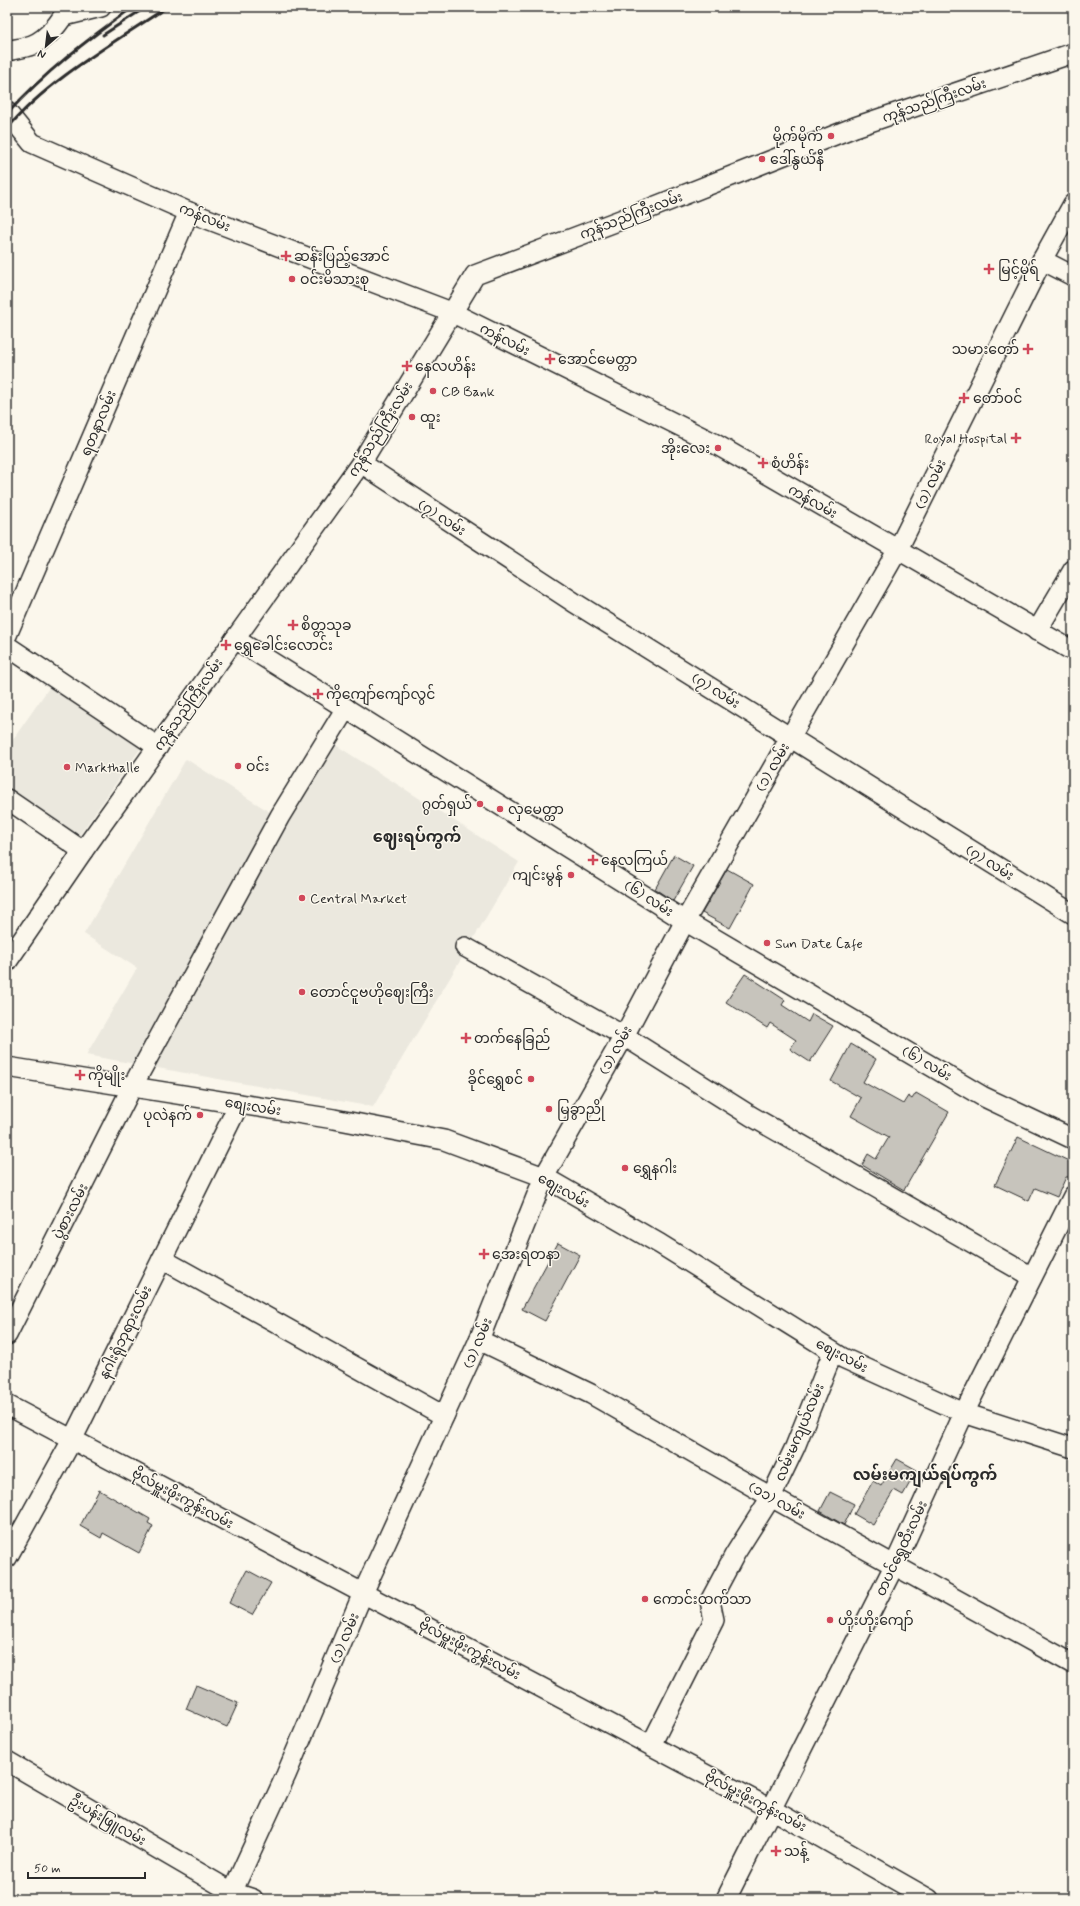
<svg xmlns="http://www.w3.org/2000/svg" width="1080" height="1906" viewBox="0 0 1080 1906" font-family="Mynerve,'Noto Sans Myanmar',sans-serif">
  <rect width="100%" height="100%" fill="#fbf7ec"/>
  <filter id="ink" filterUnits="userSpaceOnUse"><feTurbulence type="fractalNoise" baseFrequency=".025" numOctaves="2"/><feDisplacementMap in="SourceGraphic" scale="8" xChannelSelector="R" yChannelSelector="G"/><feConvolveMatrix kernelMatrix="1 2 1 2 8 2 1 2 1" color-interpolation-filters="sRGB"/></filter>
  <g filter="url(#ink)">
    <g fill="#ebe8de">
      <path d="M53 682 143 745 78 837 7 786V748Z"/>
      <path d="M320 735 519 862 373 1107 86 1055 137 968 84 934 186 759 273 814Z"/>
    </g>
    <g fill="#c7c4bc" stroke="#2b2b2b">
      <path d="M674 855 693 866 673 901 655 889Z"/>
      <path d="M727 869 754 884 730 928 702 913Z"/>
      <path d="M745 974 785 1000 782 1005 808 1022 812 1014 833 1026 810 1062 790 1049 796 1040 770 1023 767 1028 726 1002Z"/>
      <path d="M851 1044 876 1059 863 1082 903 1104 908 1096 912 1099 916 1093 949 1112 904 1190 862 1165 868 1154 876 1159 889 1137 851 1116 861 1098 831 1081Z"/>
      <path d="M1018 1137 1073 1163 1069 1177H1066L1057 1197 1035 1188 1029 1201 995 1185Z"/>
      <path d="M558 1243 580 1255 545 1321 522 1309Z"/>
      <path d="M897 1459 917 1470 903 1495 894 1490 873 1525 854 1514 873 1481 881 1486Z"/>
      <path d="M99 1490 150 1519 148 1523 153 1526 139 1553 103 1533 101 1538 80 1526Z"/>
      <path d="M830 1492 854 1504 844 1525 820 1511Z"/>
      <path d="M247 1570 271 1583 252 1615 229 1603Z"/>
      <path d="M196 1685 238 1703 227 1727 186 1709Z"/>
    </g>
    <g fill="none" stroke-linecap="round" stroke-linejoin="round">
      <g stroke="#2b2b2b" stroke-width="22">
        <g id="minor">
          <path d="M64 16 101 7"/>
          <path d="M7 51C15 49 24 48 32 45 47 39 61 22 68 7"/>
          <path d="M7 112 32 143 189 212 451 312 712 442 1073 651"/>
          <path d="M1042 260 1073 204"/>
          <path d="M361 463 575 603 1073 914"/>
          <path d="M1037 631 1073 570"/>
          <path d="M7 635 189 212"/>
          <path d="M235 639 685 921 982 1096 1073 1139"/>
          <path d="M7 646 158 747"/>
          <path d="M7 799 83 851"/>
          <path d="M465 947 624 1036 751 1116 1032 1277"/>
          <path d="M7 962 83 851 361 463 475 275 623 219 855 127 1073 53"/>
          <path d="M7 1067 334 1119 444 1140 544 1177 660 1244 843 1358 964 1413 1073 1448"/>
          <path d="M162 1259 444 1416"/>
          <path d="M7 1335 132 1087 280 816 346 708"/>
          <path d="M479 1340 591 1394 771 1497 1073 1664"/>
          <path d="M7 1405 771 1809 929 1899"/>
          <path d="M7 1558 72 1440 239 1104"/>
          <path d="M651 1745 714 1620 710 1601 735 1554 771 1497 795 1447 833 1352"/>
          <path d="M7 1761 232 1892 253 1899"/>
          <path d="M229 1899 286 1775 363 1593 479 1340 544 1177 624 1036 685 921 897 551 1042 260 1073 276"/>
          <path d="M726 1899 895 1564 964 1413 1073 1196"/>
        </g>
      </g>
      <use href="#minor" stroke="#fbf7ec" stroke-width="19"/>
      <g stroke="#2b2b2b" stroke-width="3">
        <path d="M103 35 146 7"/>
        <path d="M7 114C44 73 88 39 133 7"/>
        <path d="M7 129C46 81 115 42 167 7"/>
      </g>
    </g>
  </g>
  <g fill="#d1495b" stroke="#fbf7ec" stroke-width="1.5">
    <circle cx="831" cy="136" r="4"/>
    <circle cx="762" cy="159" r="4"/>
    <path d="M284 250h4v4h4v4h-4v4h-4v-4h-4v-4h4z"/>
    <path d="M987 263h4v4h4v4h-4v4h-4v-4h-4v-4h4z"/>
    <circle cx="292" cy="279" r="4"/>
    <path d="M1026 343h4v4h4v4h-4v4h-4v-4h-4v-4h4z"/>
    <path d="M548 353h4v4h4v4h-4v4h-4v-4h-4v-4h4z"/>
    <path d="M405 360h4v4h4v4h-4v4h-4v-4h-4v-4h4z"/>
    <circle cx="433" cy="391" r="4"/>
    <path d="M962 392h4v4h4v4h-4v4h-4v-4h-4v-4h4z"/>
    <circle cx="412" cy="417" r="4"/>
    <path d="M1014 432h4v4h4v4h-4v4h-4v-4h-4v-4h4z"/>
    <circle cx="718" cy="448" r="4"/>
    <path d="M761 457h4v4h4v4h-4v4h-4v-4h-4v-4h4z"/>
    <path d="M291 619h4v4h4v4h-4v4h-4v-4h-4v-4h4z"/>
    <path d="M224 639h4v4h4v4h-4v4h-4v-4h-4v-4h4z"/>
    <path d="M316 688h4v4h4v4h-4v4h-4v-4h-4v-4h4z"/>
    <circle cx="238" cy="766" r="4"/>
    <circle cx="67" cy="767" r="4"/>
    <circle cx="480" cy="804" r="4"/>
    <circle cx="500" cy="809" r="4"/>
    <path d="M591 854h4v4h4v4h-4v4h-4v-4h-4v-4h4z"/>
    <circle cx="571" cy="875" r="4"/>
    <circle cx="302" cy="898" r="4"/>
    <circle cx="767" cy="943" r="4"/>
    <circle cx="302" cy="992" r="4"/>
    <path d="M464 1032h4v4h4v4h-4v4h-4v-4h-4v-4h4z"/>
    <path d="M78 1069h4v4h4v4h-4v4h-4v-4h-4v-4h4z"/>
    <circle cx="531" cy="1079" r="4"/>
    <circle cx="549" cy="1109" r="4"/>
    <circle cx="200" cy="1115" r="4"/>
    <circle cx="625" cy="1168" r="4"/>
    <path d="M482 1248h4v4h4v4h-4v4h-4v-4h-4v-4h4z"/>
    <circle cx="645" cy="1599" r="4"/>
    <circle cx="830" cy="1620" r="4"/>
    <path d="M774 1845h4v4h4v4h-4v4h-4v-4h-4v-4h4z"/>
  </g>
  <g text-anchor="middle" stroke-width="3" stroke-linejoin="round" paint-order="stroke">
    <g font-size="14" fill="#2b2b2b" stroke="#fbf7ec">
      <text transform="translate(934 100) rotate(-19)" y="5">ကုန်သည်ကြီးလမ်း</text>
      <text transform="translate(631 215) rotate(-21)" y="5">ကုန်သည်ကြီးလမ်း</text>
      <text transform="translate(205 217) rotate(22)" y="5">ကန်လမ်း</text>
      <text transform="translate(505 339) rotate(27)" y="5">ကန်လမ်း</text>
      <text transform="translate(98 423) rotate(-67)" y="5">ရတနာလမ်း</text>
      <text transform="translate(380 429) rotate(-58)" y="5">ကုန်သည်ကြီးလမ်း</text>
      <text transform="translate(930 484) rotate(-64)" y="5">(၁) လမ်း</text>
      <text transform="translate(813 501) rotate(30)" y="5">ကန်လမ်း</text>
      <text transform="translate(442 517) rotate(33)" y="5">(၇) လမ်း</text>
      <text transform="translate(716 690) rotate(32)" y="5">(၇) လမ်း</text>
      <text transform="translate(188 704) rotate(-55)" y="5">ကုန်သည်ကြီးလမ်း</text>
      <text transform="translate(772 767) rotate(-60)" y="5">(၁) လမ်း</text>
      <text transform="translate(990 862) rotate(32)" y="5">(၇) လမ်း</text>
      <text transform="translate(649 898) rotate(32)" y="5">(၆) လမ်း</text>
      <text transform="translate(615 1050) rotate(-61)" y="5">(၁) လမ်း</text>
      <text transform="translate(927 1063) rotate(30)" y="5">(၆) လမ်း</text>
      <text transform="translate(253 1106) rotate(9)" y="5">စျေးလမ်း</text>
      <text transform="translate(564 1190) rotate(29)" y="5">စျေးလမ်း</text>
      <text transform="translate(70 1211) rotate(-63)" y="5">ပွဲစားလမ်း</text>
      <text transform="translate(125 1332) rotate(-64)" y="5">နဂါးရုံဘုရားလမ်း</text>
      <text transform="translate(477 1343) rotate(-67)" y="5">(၁) လမ်း</text>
      <text transform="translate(842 1355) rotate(28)" y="5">စျေးလမ်း</text>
      <text transform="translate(799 1432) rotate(-67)" y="5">လမ်းမကျယ်လမ်း</text>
      <text transform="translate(183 1498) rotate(28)" y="5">ဗိုလ်မှူးဖိုးကွန်းလမ်း</text>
      <text transform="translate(777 1500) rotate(29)" y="5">(၁၁) လမ်း</text>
      <text transform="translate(901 1548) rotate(-65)" y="5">တပင်ရွှေထီးလမ်း</text>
      <text transform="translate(344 1638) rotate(-67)" y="5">(၁) လမ်း</text>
      <text transform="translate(470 1649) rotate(28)" y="5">ဗိုလ်မှူးဖိုးကွန်းလမ်း</text>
      <text transform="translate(756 1801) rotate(28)" y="5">ဗိုလ်မှူးဖိုးကွန်းလမ်း</text>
      <text transform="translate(108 1820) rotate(30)" y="5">ဦးပန်းဖြူလမ်း</text>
    </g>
    <g font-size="14" fill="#2b2b2b" stroke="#fbf7ec" text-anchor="start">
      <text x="823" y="141" text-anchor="end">မိုက်မိုက်</text>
      <text x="770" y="164">ဒေါ်နွယ်နီ</text>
      <text x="294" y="261">ဆန်းပြည့်အောင်</text>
      <text x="998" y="274">မြင့်မိုရ်</text>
      <text x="300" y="284">ဝင်းမိသားစု</text>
      <text x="1019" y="354" text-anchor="end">သမားတော်</text>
      <text x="558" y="364">အောင်မေတ္တာ</text>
      <text x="415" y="371">နေလဟိန်း</text>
      <text x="441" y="396">CB Bank</text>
      <text x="973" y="403">တော်ဝင်</text>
      <text x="420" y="422">ထူး</text>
      <text x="1007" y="443" text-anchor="end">Royal Hospital</text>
      <text x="710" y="453" text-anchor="end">အိုးလေး</text>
      <text x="771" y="468">စံဟိန်း</text>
      <text x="301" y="630">စိတ္တသုခ</text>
      <text x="234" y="650">ရွှေခေါင်းလောင်း</text>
      <text x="326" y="699">ကိုကျော်ကျော်လွင်</text>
      <text x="246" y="771">ဝင်း</text>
      <text x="75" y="772">Markthalle</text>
      <text x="472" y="809" text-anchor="end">ဂွတ်ရှယ်</text>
      <text x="508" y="814">လှမေတ္တာ</text>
      <text x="601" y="865">နေလကြယ်</text>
      <text x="563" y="880" text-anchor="end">ကျင်းမွန်</text>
      <text x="310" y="903">Central Market</text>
      <text x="775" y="948">Sun Date Cafe</text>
      <text x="310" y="997">တောင်ငူဗဟိုဈေးကြီး</text>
      <text x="474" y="1043">တက်နေခြည်</text>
      <text x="88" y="1080">ကိုမျိုး</text>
      <text x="523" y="1084" text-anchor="end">ခိုင်ရွှေစင်</text>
      <text x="557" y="1114">မြခွာညို</text>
      <text x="192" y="1120" text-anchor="end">ပုလဲနက်</text>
      <text x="633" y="1173">ရွှေနဂါး</text>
      <text x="492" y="1259">အေးရတနာ</text>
      <text x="653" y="1604">ကောင်းထက်သာ</text>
      <text x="838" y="1625">ဟိုးဟိုးကျော်</text>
      <text x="784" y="1856">သန့်</text>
    </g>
    <g font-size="16" font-weight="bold" fill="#2b2b2b" stroke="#fbf7ec">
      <text x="417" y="842">ဈေးရပ်ကွက်</text>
      <text x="925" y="1480">လမ်းမကျယ်ရပ်ကွက်</text>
    </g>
  </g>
  <rect width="1080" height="1906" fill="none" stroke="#fbf7ec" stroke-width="24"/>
  <rect x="12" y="12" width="1056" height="1882" fill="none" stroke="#2b2b2b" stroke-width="1.5" filter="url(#ink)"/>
  <g transform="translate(46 46) rotate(208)" stroke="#fbf7ec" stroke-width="3" paint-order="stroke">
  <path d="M0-3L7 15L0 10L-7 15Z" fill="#2b2b2b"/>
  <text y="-6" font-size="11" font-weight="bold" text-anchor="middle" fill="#2b2b2b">N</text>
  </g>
  <path d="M28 1872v6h117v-6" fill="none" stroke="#2b2b2b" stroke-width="2"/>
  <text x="34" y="1872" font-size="12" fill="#2b2b2b" stroke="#fbf7ec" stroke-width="3" paint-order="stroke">50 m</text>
</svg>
